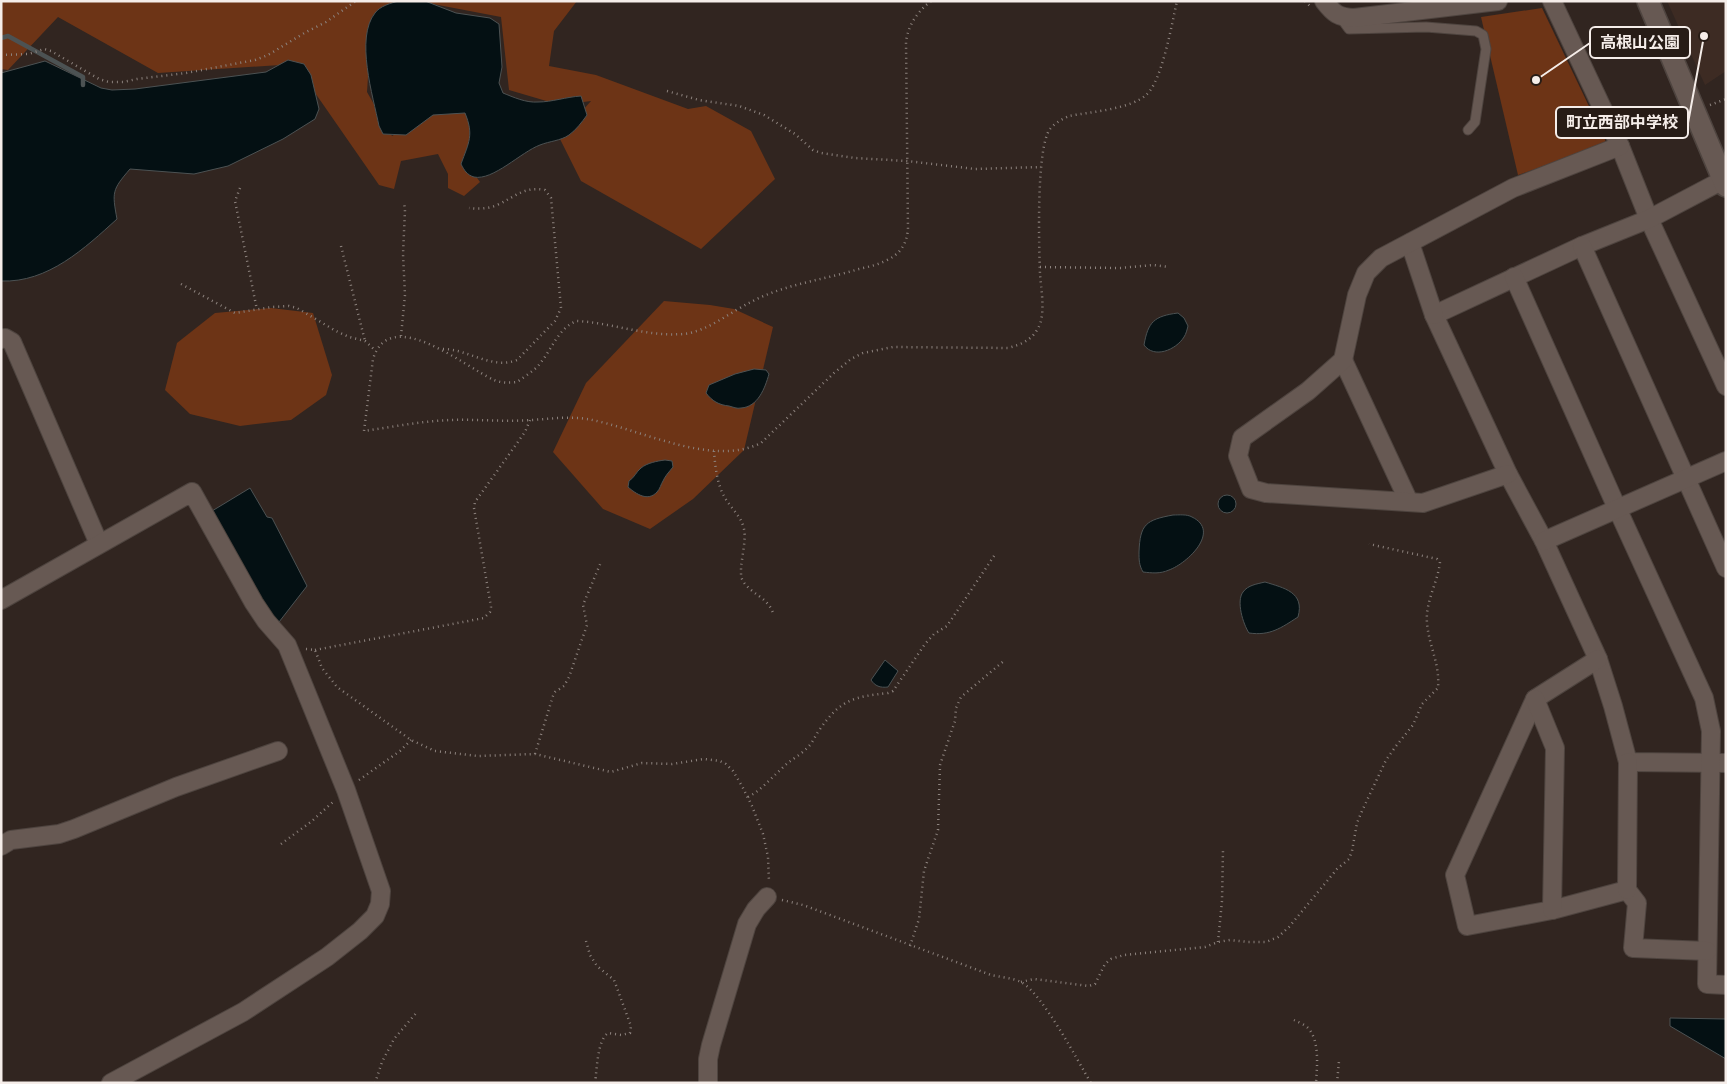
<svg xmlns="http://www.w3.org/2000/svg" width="1727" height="1084" viewBox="0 0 1727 1084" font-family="Helvetica,'Noto Sans JP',sans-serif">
  <rect width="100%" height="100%" fill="#312520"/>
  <path fill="#3d2b23" d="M1667 1H1726V71L1705 85Z"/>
  <g fill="#6d3416">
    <path d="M1 1H577L554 31 549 66 596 75 688 109 706 106 751 131 775 179 701 249 581 181 559 137 591 101 560 105 509 90 501 17 433 4 372 16 367 92 392 136 432 113 468 111 475 138 468 165 480 182 464 196 448 188V174L438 154 401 161 394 189 379 185 295 64 158 73 58 17 8 70 1 69Z"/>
    <path d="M1542 8 1607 144 1518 175 1481 17Z"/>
    <path d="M664 301 710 305 734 309 773 327 744 450 693 499 650 529 603 509 553 452 586 383Z"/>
    <path d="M271 308 313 313 332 375 326 395 291 420 240 426 190 414 165 390 177 343 215 313Z"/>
  </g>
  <g fill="#041013" stroke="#4c5253">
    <path d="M399 1H425L456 13 490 18 499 24 502 67 499 83 503 93C513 97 526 103 538 102 552 102 566 97 581 96L587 115C582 122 576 130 569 135 560 141 550 141 540 145 521 152 493 181 474 177 467 175 464 170 461 164 469 142 474 135 465 113L433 115 406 135 383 134 379 126C373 96 355 38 375 13 380 6 391 3 399 1Z"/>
    <path d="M288 60 304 64 311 75 319 109 315 119 283 139 228 166 194 174 130 169C112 190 112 192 117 219 85 248 48 283 1 281V73L45 61 101 88 112 90 135 89 266 72Z"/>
    <path d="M1178 313 1184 318 1188 326C1187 330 1186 334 1184 337 1176 350 1154 359 1144 345 1148 322 1154 316 1178 313Z"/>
    <path d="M754 369 766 370 769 374C765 388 758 407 741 408 737 409 733 407 729 406 719 405 712 401 706 393L709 385 735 374Z"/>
    <path d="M665 460 672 461 673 467C669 472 665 476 663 481 661 484 660 489 657 492 648 502 636 494 628 487L629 481C635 477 636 472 641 468 647 463 657 461 665 460Z"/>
    <path d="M250 488 267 517 272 518 307 586 279 622 263 607 212 511Z"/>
    <circle cx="1227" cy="504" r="9"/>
    <path d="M1173 515C1179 515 1187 514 1192 517 1221 531 1188 563 1169 570 1160 574 1152 573 1143 572 1139 565 1139 560 1139 552 1140 524 1146 520 1173 515Z"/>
    <path d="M1265 582C1284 588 1305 592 1298 617 1281 628 1270 636 1249 633 1243 624 1236 601 1243 592 1248 585 1257 584 1265 582Z"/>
    <path d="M885 660 898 671 888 687C880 688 875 686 871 680Z"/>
    <path d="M1670 1018 1726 1019V1059L1670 1026Z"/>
  </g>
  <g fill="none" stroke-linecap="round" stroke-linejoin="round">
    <path stroke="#4c5253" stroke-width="4.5" d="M1 38 8 36 83 77V85"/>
    <g stroke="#4e443f" stroke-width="11">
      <path id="service" d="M1341 18 1349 29 1426 27 1476 31 1483 35 1486 49 1475 122 1468 130"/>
    </g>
    <g stroke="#4e443f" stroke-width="20">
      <g id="minor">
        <path d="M1324 1C1334 14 1338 17 1354 18L1498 1"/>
        <path d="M1552 1 1620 146 1649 219 1726 386"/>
        <path d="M1723 180 1649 219 1582 246 1434 315 1508 474 1544 541 1598 659 1613 706 1628 762 1726 763"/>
        <path d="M1410 243 1434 315"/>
        <path d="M1582 246 1726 568"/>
        <path d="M1514 277 1617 508 1704 698 1711 731 1707 984 1726 985"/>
        <path d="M1 339 5 338 12 342 99 544"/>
        <path d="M1343 360 1409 502"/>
        <path d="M1508 474 1423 503 1266 493 1251 489 1238 456 1242 438 1308 391 1343 360 1357 295 1366 273 1381 258 1513 188 1620 146"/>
        <path d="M1544 541 1726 461"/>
        <path d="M1 600 192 492 254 603 266 621 287 645 346 790 381 891 380 904 375 916 360 931 327 957 243 1012 111 1083"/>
        <path d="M1598 659 1535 699 1455 875 1467 926 1552 910 1627 890 1637 903 1633 948 1707 951"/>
        <path d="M1535 699 1555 748 1552 910"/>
        <path d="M1 846 11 840 59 834 74 829 176 787 278 751"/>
        <path d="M1627 890 1628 762"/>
        <path d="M708 1083V1059L711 1045 747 924 756 909 767 897"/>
      </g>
    </g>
    <g stroke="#4e443f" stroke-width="24">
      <path id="tertiary" d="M1648 1 1726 186"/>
    </g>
    <g stroke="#8d837e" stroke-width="2.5" stroke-dasharray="1 4" stroke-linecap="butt">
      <path d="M931 1C917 12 909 24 906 41L908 230C906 246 899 255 885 261 877 265 868 267 859 269 823 280 785 284 751 302 730 312 707 332 683 334 647 337 613 323 577 321 557 328 551 353 536 368 530 373 523 378 517 382 509 383 501 383 494 380 465 367 390 304 373 359L364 431C392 427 422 421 451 420 477 419 504 422 531 420 550 419 568 416 587 419 639 428 711 468 761 443L834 373 851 359 863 353 893 347 1008 348C1023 344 1034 339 1040 324 1045 309 1041 289 1040 274 1039 247 1036 148 1050 129 1055 123 1062 119 1069 116 1090 112 1131 109 1146 95 1162 82 1172 23 1177 1"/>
      <path d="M1305 1 1310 6"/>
      <path d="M1 55 29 54 44 49 51 51 99 79 109 82H123L137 79 186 73 255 60 268 55 306 32 326 22 356 1"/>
      <path d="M667 91 699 100 739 106 764 115 795 134 813 150 821 153 855 158 907 161 975 169 1041 167"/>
      <path d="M1710 105 1726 99"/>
      <path d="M240 188 235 201 257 310"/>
      <path d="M341 246 365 341"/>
      <path d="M1040 267 1120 268 1153 265 1169 267"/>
      <path d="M181 284 235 313 272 307 289 306 297 308 336 331 349 337 365 341 376 351"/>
      <path d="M401 336 405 295 403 254 405 210 404 202"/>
      <path d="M443 349C468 349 492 370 517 360L555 321 561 308 551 198 545 190C524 186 515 197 497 205 488 209 478 209 469 208"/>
      <path d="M714 451C715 465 717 484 724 496 730 508 741 515 744 529 747 544 738 568 742 579 747 590 760 595 767 603 770 606 772 610 773 613"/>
      <path d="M306 649 315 650 322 668 337 687 411 740 435 751 478 756 535 754 611 772 642 763 672 764 704 759 720 761 726 764 733 771 742 786 752 806 763 834 768 857 769 882"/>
      <path d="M315 650 484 618 490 612 491 607 474 508 475 502 525 432 530 420"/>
      <path d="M535 754 553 696 555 692 564 686 569 677 587 625 583 605 601 562"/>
      <path d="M359 780 400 751 411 740"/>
      <path d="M748 797 755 793C767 784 777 772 789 762 796 757 804 752 810 745 814 740 816 734 820 729 841 699 854 697 888 693L893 691 925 644 934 634 947 626 996 553"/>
      <path d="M281 844 312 821 334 801"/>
      <path d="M782 900 803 905 991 975C1000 977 1013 978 1021 982 1043 994 1077 1060 1091 1083"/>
      <path d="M586 941 590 955 597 966 614 980 631 1026 630 1033 621 1035 608 1033C597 1041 597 1070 595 1083"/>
      <path d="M1218 942 1222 901 1223 850"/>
      <path d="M910 946 919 919 924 871 938 830 940 765 955 721 956 708 961 697 1005 660"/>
      <path d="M1021 982 1034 979 1089 986 1095 984 1105 964 1111 959 1124 955 1205 947 1218 942 1230 940 1248 942H1266L1278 937 1289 927 1337 869 1349 859 1352 851 1357 823 1362 811 1386 760 1396 746 1413 725 1422 704 1438 688C1440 663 1429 647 1427 623 1425 602 1438 582 1440 562L1437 559 1369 544"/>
      <path d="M1294 1020C1298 1022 1304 1024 1308 1028 1320 1041 1317 1067 1316 1083"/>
      <path d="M375 1083 382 1062 394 1039 417 1012"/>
      <path d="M1337 1083 1339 1061"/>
    </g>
    <use href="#service" stroke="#675953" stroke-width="9"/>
    <use href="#minor" stroke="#675953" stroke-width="18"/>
    <use href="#tertiary" stroke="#675953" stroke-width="21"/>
  </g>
  <path fill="none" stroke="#f5ede9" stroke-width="2" d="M1536 80L1590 43M1704 36L1688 123"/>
  <g fill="#f5ede9" stroke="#271c16" stroke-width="2">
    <circle cx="1536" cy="80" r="5"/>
    <circle cx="1704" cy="36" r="5"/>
  </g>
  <g fill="#271c16" stroke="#f5ede9" stroke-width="2">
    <rect x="1590" y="27" width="100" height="31" rx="5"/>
    <rect x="1556" y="107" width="132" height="31" rx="5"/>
  </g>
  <g font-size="16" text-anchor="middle" font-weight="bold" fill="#f5ede9">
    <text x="1640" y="48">高根山公園</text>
    <text x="1622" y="128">町立西部中学校</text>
  </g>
  <rect width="1727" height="1084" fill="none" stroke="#f5ede9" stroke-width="5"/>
</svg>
